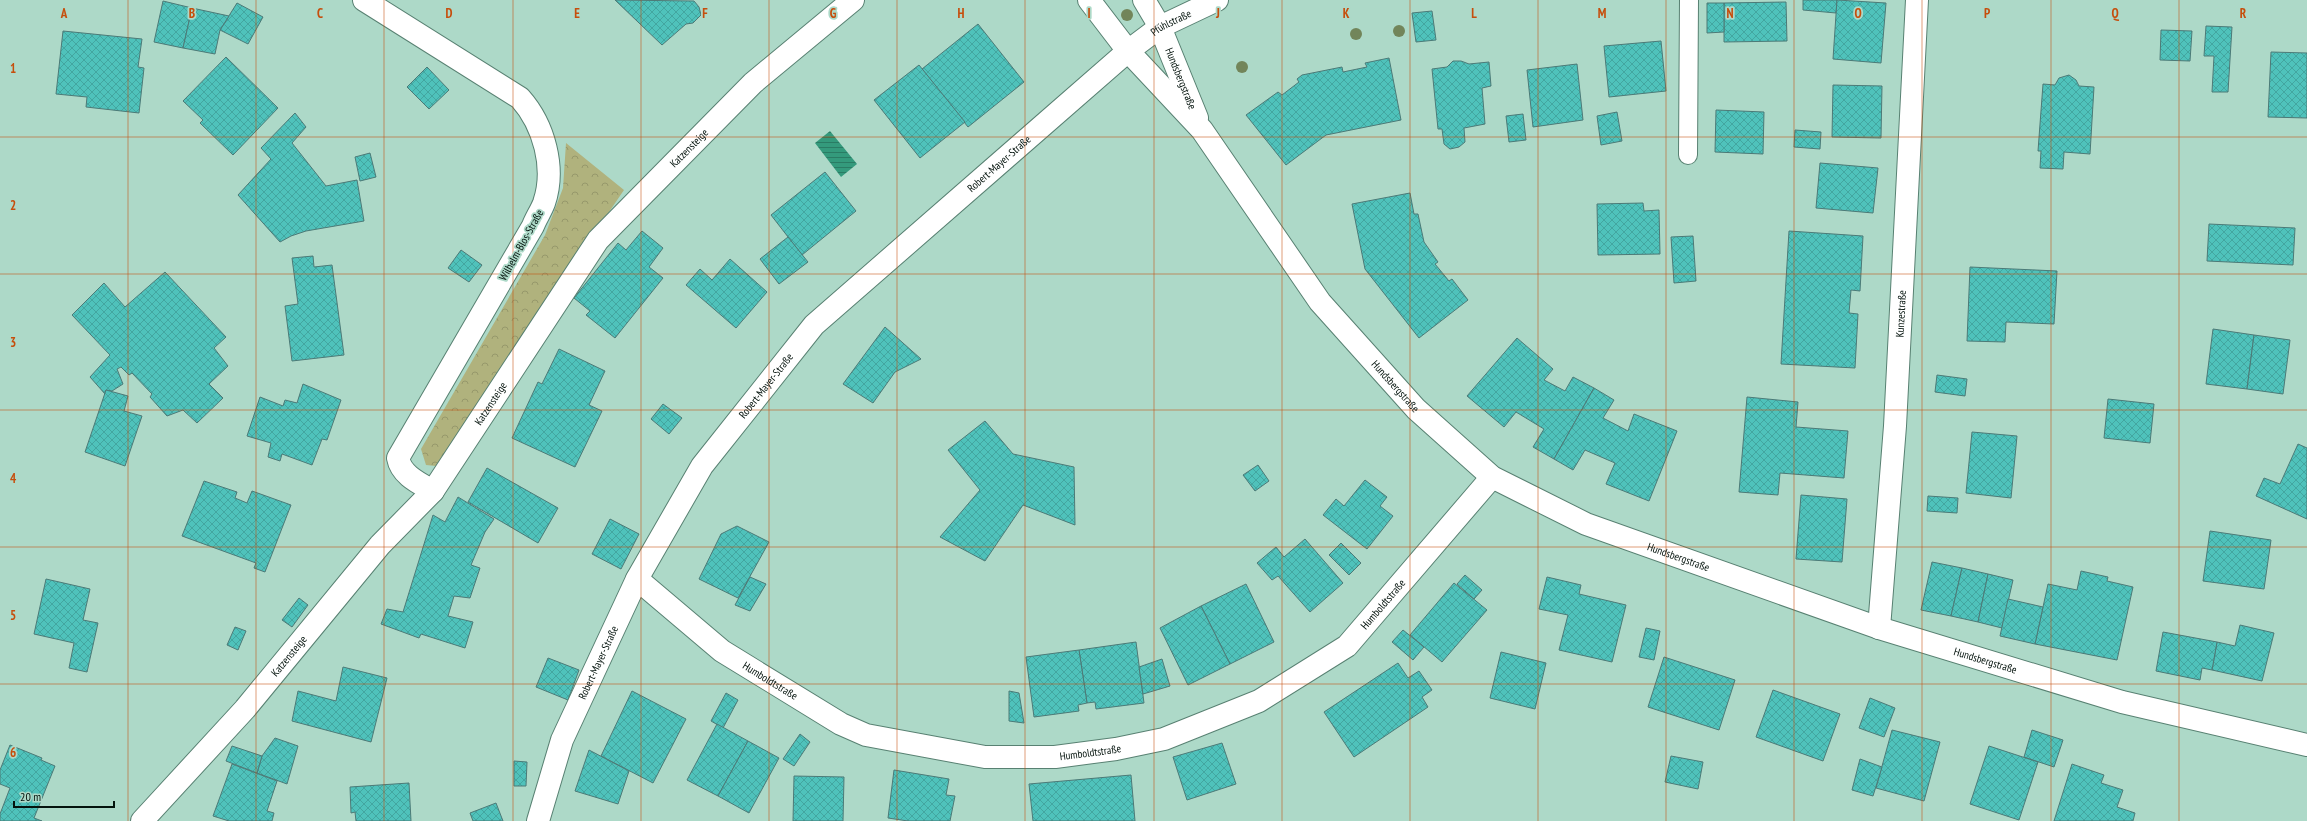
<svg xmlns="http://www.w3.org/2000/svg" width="2307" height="821" viewBox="0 0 2307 821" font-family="'PT Sans Narrow',sans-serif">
  <defs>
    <pattern id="forest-crowns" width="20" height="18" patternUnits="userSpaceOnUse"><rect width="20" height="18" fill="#b0b27d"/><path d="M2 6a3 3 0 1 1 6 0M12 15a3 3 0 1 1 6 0" fill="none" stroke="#96986b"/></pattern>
    <pattern id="water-rules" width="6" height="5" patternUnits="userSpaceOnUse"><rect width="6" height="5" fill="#349a7c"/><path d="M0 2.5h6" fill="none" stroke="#2a7c64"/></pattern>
    <pattern id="building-cross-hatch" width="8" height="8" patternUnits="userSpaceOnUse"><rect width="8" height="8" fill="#4fc2bb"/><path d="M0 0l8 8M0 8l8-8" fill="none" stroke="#43a6a0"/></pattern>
  </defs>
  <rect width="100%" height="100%" fill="#add9c8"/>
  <path fill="url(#forest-crowns)" d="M566 143 624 190 436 466 426 465 421 449 545 235 563 188Z"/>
  <path fill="url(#water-rules)" d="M830 131 857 164 841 177 815 143Z"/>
  <g fill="url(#building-cross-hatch)" stroke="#4c7a77">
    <path d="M615 0 694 1 699 7 701 15 693 23 686 24 662 45Z"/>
    <path d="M1803 0H1837L1836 13 1803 10Z"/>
    <path d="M1837 0 1886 3 1881 63 1833 59Z"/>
    <path d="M163 1 192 8 183 48 154 42Z"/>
    <path d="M1786 2 1787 41 1724 42V3Z"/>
    <path d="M237 3 263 17 248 44 220 30Z"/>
    <path d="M1707 3H1724V32L1707 33Z"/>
    <path d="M192 8 229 16 220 30 215 54 183 48Z"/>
    <path d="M1432 11 1436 40 1416 42 1412 13Z"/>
    <path d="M978 24 1024 82 968 127 922 69Z"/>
    <path d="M2206 26 2232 27 2228 92H2212L2214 56H2204Z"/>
    <path d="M2161 30 2192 31 2190 61 2160 60Z"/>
    <path d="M63 31 142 39 138 67 144 68 139 113 86 107 87 97 56 94Z"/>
    <path d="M1661 41 1666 91 1609 97 1604 46Z"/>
    <path d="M2271 52 2307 53V118L2268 117Z"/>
    <path d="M226 57 278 108 233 155 200 123 203 120 183 101Z"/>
    <path d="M1389 58 1401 120 1326 135 1286 165 1246 115 1278 92 1282 95 1299 82 1297 79 1302 75 1342 67 1343 72 1367 67 1365 63Z"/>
    <path d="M1453 61H1461L1469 64 1489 62 1491 86 1482 88 1485 124 1464 128 1465 142 1459 147 1450 149 1444 144 1442 129H1438L1432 69 1447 67Z"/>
    <path d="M1577 64 1583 120 1533 127 1527 70Z"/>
    <path d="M919 65 965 122 920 158 874 100Z"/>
    <path d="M427 67 449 90 429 109 407 87Z"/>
    <path d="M2069 75 2076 80 2079 86 2094 87 2090 154 2064 152 2063 169 2040 168 2041 151H2038L2043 84 2055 85 2059 78Z"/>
    <path d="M1833 85 1882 86 1881 138 1832 137Z"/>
    <path d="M1716 110 1764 112 1763 154 1715 152Z"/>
    <path d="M1617 112 1622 141 1601 145 1597 116Z"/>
    <path d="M295 113 306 127 292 143 326 186 357 180 364 221 306 231 291 236 280 242 238 195 271 159 261 148Z"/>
    <path d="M1523 114 1526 140 1509 142 1506 116Z"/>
    <path d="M1795 130 1821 132 1820 149 1794 147Z"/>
    <path d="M370 153 376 177 360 181 355 157Z"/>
    <path d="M1820 163 1878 168 1873 213 1816 208Z"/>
    <path d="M825 172 856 211 802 255 771 215Z"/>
    <path d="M1410 193 1414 214H1418L1424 242 1438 262 1435 264 1449 281 1452 279 1468 300 1419 338 1365 269 1352 204Z"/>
    <path d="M1643 203 1644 211 1659 210 1660 254 1598 255 1597 204Z"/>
    <path d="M2209 224 2295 228 2293 265 2207 261Z"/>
    <path d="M642 231 663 248 649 267 663 278 615 338 586 315 590 311 574 298 618 243 626 250Z"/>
    <path d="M1789 231 1863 236 1860 291 1851 290 1849 313 1858 314 1855 368 1781 364Z"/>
    <path d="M1693 236 1696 281 1674 283 1671 237Z"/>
    <path d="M788 237 808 262 779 284 760 259Z"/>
    <path d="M461 250 482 265 469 282 448 268Z"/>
    <path d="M313 256 314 267 332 265 344 355 292 361 285 306 298 304 292 258Z"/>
    <path d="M730 259 767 292 736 328 686 285 700 269 712 280Z"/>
    <path d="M1970 267 2057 271 2054 324 2006 322 2005 342 1967 341Z"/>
    <path d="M165 272 226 337 214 348 228 366 209 384 223 398 197 423 183 410 167 416 150 397 152 394 132 373 129 375 121 367 117 369 123 384 112 391 106 390 105 394 90 377 110 355 72 315 104 283 125 307Z"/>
    <path d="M885 327 921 359 895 372 873 403 843 384Z"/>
    <path d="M2213 329 2254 335 2247 389 2206 384Z"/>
    <path d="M2254 335 2290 340 2283 394 2247 389Z"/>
    <path d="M1517 338 1553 369 1544 380 1565 391 1573 377 1594 388 1554 459 1533 447 1544 429 1516 412 1504 427 1467 396Z"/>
    <path d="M559 349 605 371 589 405 602 411 575 467 512 438 538 382 542 384Z"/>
    <path d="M1937 375 1967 379 1965 396 1935 392Z"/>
    <path d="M303 384 341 400 327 440 322 439 312 465 282 454 280 461 268 457 271 443 247 436 260 397 283 406 285 400 297 403Z"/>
    <path d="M1594 388 1614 400 1603 418 1628 431 1634 414 1677 431 1649 501 1606 484 1615 463 1585 450 1573 470 1554 459Z"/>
    <path d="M106 390 128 396 124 411 142 416 125 466 85 452Z"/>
    <path d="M1747 397 1798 402 1796 427 1848 431 1844 478 1780 473 1778 495 1739 492Z"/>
    <path d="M2108 399 2154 404 2150 443 2104 438Z"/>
    <path d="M663 404 682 418 669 434 651 419Z"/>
    <path d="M985 421 1013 454 1074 467 1075 525 1023 505 985 561 940 537 980 490 948 450Z"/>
    <path d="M1972 432 2017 436 2011 498 1966 493Z"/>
    <path d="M2298 444 2307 448V519L2256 496 2264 478 2280 484Z"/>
    <path d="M1258 465 1269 481 1255 491 1243 475Z"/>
    <path d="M487 468 558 508 538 543 468 502Z"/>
    <path d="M1365 480 1387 497 1380 506 1393 516 1367 549 1323 515 1336 499 1344 506Z"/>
    <path d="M204 481 237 492 235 498 247 503 252 491 291 505 265 572 254 568 256 563 182 536Z"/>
    <path d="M1801 495 1847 499 1842 562 1796 559Z"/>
    <path d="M1928 496 1958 498 1957 513 1927 511Z"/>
    <path d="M458 497 494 519 485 532 471 565 480 568 470 598 454 596 448 616 473 622 465 648 421 634 419 638 381 624 387 609 403 612 433 515 445 522Z"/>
    <path d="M610 519 639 534 621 569 592 554Z"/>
    <path d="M737 526 769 542 738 598 699 579 721 534Z"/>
    <path d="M2210 531 2271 540 2264 589 2203 581Z"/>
    <path d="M1305 539 1343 583 1310 612 1278 576 1272 580 1257 563 1276 547 1284 557Z"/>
    <path d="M1341 543 1361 563 1349 575 1329 555Z"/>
    <path d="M1932 562 1962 568 1951 616 1921 610Z"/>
    <path d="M1962 568 1988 574 1978 622 1951 616Z"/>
    <path d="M2081 571 2108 577 2107 581 2133 587 2117 660 2035 644 2048 584 2077 590Z"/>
    <path d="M1988 574 2013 580 2002 628 1978 622Z"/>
    <path d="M1465 575 1482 590 1474 599 1457 584Z"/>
    <path d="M750 577 766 584 750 611 735 605Z"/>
    <path d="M1547 577 1581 585 1579 594 1626 605 1612 662 1559 650 1568 615 1539 609Z"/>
    <path d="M46 579 90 589 83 620 98 623 87 672 69 668 74 643 34 634Z"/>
    <path d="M1454 583 1487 610 1442 662 1410 635Z"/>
    <path d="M1246 584 1274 642 1230 664 1201 606Z"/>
    <path d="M299 598 308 605 292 627 282 620Z"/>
    <path d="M2008 599 2043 607 2035 644 2000 636Z"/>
    <path d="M1201 606 1230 664 1188 685 1160 628Z"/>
    <path d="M2240 625 2274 633 2262 681 2212 670 2217 642 2235 646Z"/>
    <path d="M235 627 246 631 238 650 227 645Z"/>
    <path d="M1646 628 1660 631 1654 660 1639 657Z"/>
    <path d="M1403 630 1424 647 1413 660 1392 642Z"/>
    <path d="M2163 632 2217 642 2212 670 2202 668 2200 680 2156 671Z"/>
    <path d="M1136 642 1144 703 1096 709 1095 702 1087 703 1079 650Z"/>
    <path d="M1079 650 1087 703 1078 705 1079 711 1034 717 1026 657Z"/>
    <path d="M1501 652 1546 663 1535 709 1490 698Z"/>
    <path d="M1664 657 1735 680 1719 730 1648 707Z"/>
    <path d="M548 658 579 670 568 700 536 687Z"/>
    <path d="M1162 659 1170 686 1143 694 1139 667Z"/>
    <path d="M1398 663 1408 678 1419 671 1432 690 1422 697 1428 707 1354 757 1324 712Z"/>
    <path d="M343 667 387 678 371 742 292 721 298 691 336 701Z"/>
    <path d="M1773 690 1840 714 1823 761 1756 737Z"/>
    <path d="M632 691 686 719 653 783 601 756Z"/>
    <path d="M1009 691 1019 693 1024 723 1009 721Z"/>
    <path d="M726 693 738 700 723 728 711 721Z"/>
    <path d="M1870 698 1895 708 1884 737 1859 728Z"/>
    <path d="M717 724 748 741 718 796 687 780Z"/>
    <path d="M1892 730 1940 742 1924 801 1876 788Z"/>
    <path d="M2032 730 2063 740 2054 767 2024 757Z"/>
    <path d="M800 734 810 742 794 766 783 759Z"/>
    <path d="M275 738 298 746 287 784 257 773 262 756Z"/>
    <path d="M748 741 779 758 749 813 718 796Z"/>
    <path d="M1222 743 1236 784 1187 800 1173 757Z"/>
    <path d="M10 745 42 758 41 760 55 766 34 818 42 821H0V814L10 788 0 784V770Z"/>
    <path d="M232 746 262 756 257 773 226 761Z"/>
    <path d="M1989 746 2038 762 2019 820 1970 804Z"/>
    <path d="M589 750 629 771 618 804 575 791Z"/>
    <path d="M1671 756 1703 762 1698 789 1665 782Z"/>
    <path d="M1860 759 1882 767 1873 796 1852 790Z"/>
    <path d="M514 761 527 762 526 786H514Z"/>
    <path d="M232 764 277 781 267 811 274 813 272 821H229L213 816Z"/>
    <path d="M2072 764 2104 775 2101 783 2123 790 2117 807 2135 813 2133 821H2054Z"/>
    <path d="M894 770 949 779 946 795 955 796 950 821H908L888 818Z"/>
    <path d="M1131 775 1135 821H1033L1029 784Z"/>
    <path d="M794 776 844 777 843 821H793Z"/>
    <path d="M409 783 411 821H356L355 812 351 813 350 787Z"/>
    <path d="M496 803 503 821H473L470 813Z"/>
  </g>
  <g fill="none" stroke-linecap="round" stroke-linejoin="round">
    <g stroke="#588172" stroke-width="20">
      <path id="lane" d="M1688 155 1689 0"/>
    </g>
    <g stroke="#588172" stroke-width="24">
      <g id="street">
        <path d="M364 0 520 98C544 125 556 168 544 203 541 211 536 218 533 226L398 458C401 475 419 483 433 491"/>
        <path id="s1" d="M1089 0 1128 51 1202 130 1320 302 1416 409 1492 477 1586 524 1879 628 2122 702 2307 745"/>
        <path id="s2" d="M1144 0 1160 27 1197 118"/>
        <path id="s3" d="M637 579 722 651 841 724 866 735 985 757H1055L1116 749 1164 739 1259 701 1347 646 1492 477"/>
        <path id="s4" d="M1879 628 1895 426 1917 0"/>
        <path id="s5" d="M142 821 245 709 380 545 433 491 598 240 753 83 853 0"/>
        <path id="s6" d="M538 821 562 740 637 579 702 466 814 325 1128 51 1160 27 1217 0"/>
      </g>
    </g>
    <use href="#lane" stroke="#fff" stroke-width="18"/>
    <use href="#street" stroke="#fff" stroke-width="22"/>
  </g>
  <g fill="#72855a">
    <circle cx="1127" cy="15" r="6"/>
    <circle cx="1399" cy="31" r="6"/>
    <circle cx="1356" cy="34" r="6"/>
    <circle cx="1242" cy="67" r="6"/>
  </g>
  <path fill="none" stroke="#c64e0c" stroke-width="1" stroke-opacity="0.55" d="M128 0V821M256 0V821M384 0V821M513 0V821M641 0V821M769 0V821M897 0V821M1025 0V821M1154 0V821M1282 0V821M1410 0V821M1538 0V821M1666 0V821M1794 0V821M1922 0V821M2051 0V821M2179 0V821M0 137H2307M0 274H2307M0 410H2307M0 547H2307M0 684H2307"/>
  <g text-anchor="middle" stroke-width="3.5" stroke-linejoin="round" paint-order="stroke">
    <g font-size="11" fill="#04130d" stroke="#add9c8">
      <text dy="4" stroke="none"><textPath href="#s6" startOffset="1041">Pfühlstraße</textPath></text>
      <text dy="4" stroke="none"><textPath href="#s2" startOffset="87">Hundsbergstraße</textPath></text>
      <text dy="4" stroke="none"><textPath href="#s5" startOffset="870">Katzensteige</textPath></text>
      <text dy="4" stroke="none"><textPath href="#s6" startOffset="818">Robert-Mayer-Straße</textPath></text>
      <text transform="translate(521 245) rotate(-61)" y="4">Wilhelm-Blos-Straße</text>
      <text dy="4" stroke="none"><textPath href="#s4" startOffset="315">Kunzestraße</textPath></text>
      <text dy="4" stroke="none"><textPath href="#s6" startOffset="495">Robert-Mayer-Straße</textPath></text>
      <text dy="4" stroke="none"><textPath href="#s1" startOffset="494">Hundsbergstraße</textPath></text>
      <text dy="4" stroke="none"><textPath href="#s5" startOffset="545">Katzensteige</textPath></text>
      <text dy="4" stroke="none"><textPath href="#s1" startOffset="830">Hundsbergstraße</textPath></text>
      <text dy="4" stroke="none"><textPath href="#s3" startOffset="841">Humboldtstraße</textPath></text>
      <text dy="4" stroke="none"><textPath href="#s5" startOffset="221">Katzensteige</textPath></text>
      <text dy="4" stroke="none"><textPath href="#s1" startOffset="1154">Hundsbergstraße</textPath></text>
      <text dy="4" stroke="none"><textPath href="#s6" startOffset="170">Robert-Mayer-Straße</textPath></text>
      <text dy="4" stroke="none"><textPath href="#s3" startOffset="168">Humboldtstraße</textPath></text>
      <text dy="4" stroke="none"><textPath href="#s3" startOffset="505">Humboldtstraße</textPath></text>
    </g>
  </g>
  <g font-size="13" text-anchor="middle" font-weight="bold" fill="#c64e0c" stroke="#add9c8" stroke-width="3.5" stroke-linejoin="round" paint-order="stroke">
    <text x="64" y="18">A</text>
    <text x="192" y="18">B</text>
    <text x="320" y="18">C</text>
    <text x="449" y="18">D</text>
    <text x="577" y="18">E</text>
    <text x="705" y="18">F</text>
    <text x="833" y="18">G</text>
    <text x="961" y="18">H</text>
    <text x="1089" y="18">I</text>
    <text x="1218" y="18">J</text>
    <text x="1346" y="18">K</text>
    <text x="1474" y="18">L</text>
    <text x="1602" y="18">M</text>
    <text x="1730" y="18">N</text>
    <text x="1858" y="18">O</text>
    <text x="1987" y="18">P</text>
    <text x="2115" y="18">Q</text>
    <text x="2243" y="18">R</text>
    <text x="13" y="73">1</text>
    <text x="13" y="210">2</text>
    <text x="13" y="347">3</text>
    <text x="13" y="483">4</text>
    <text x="13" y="620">5</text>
    <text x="13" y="757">6</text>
  </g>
  <path d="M14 801v6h100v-6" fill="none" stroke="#04130d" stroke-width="2"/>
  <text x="20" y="801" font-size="12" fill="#04130d" stroke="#add9c8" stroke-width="3" paint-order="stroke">20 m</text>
</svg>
